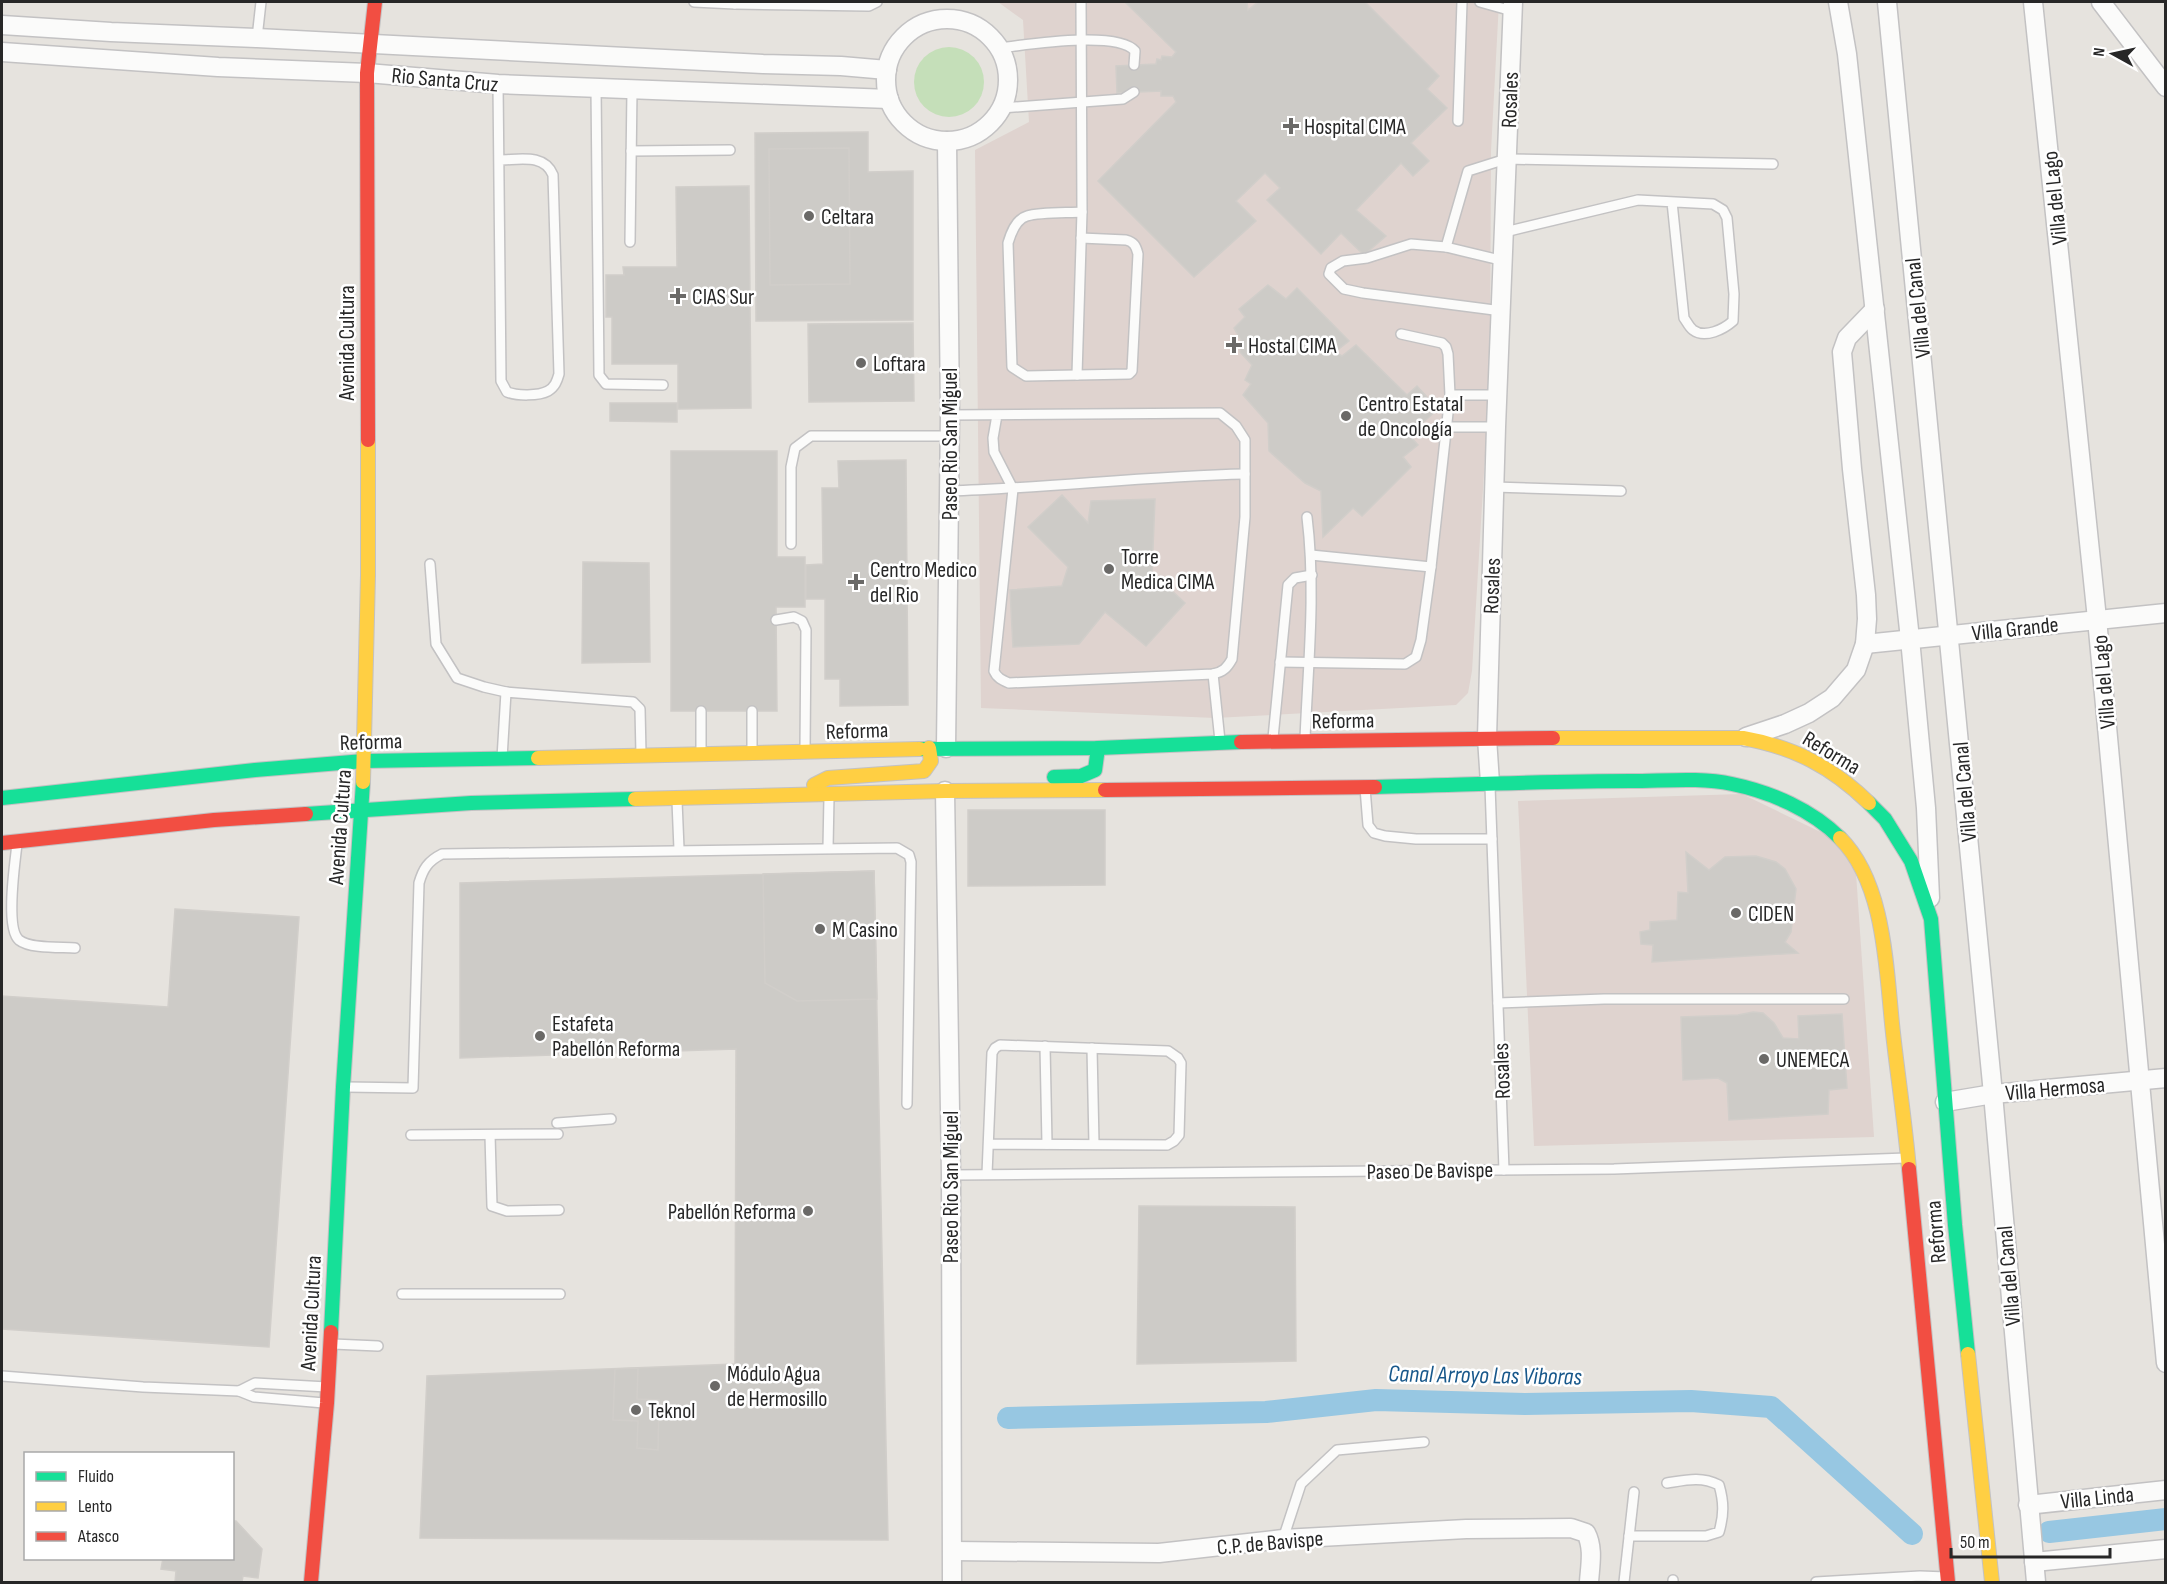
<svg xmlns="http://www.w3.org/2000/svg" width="2167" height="1584" viewBox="0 0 2167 1584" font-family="'Sofia Sans Condensed',sans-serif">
  <rect width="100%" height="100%" fill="#e6e3de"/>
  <g fill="#dfd3cf">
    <path d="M998 2H1499L1491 151 1490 373 1472 671 1468 693 1456 705 1215 718 981 708 975 150 1029 122 1023 20Z"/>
    <path d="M1742 794 1833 838 1856 873 1874 1137 1534 1146 1518 801Z"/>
  </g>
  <circle fill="#c5dfb9" cx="949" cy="82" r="35"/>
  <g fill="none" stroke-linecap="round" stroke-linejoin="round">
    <g stroke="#97c7e2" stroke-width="22">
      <path d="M1008 1418 1266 1412 1376 1400 1525 1404 1691 1401 1771 1407 1912 1534"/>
      <path d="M2049 1532 2166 1519"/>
    </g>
  </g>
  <g fill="#cdcbc7" stroke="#d1ceca" stroke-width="1.5">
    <path d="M1125 2H1247L1248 10 1258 2H1365L1439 76 1427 89 1447 108 1411 143 1429 161 1413 176 1401 163 1356 210 1386 236 1364 255 1341 233 1321 254 1267 200 1280 188 1265 173 1236 201 1256 221 1194 277 1098 181 1176 102 1173 96H1161V91L1117 93 1116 66 1156 64 1157 59 1161 60 1162 56 1172 57 1176 52Z"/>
    <path d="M868 132V172L913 171V320L756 321 755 133Z"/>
    <path d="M849 148 850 284 770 285 769 149Z"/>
    <path d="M749 186 751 408 678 409V364H612V317H606V275H624L623 267H677L676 187Z"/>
    <path d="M1268 285 1286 299 1297 288 1349 341 1335 352 1342 356 1356 345 1407 395 1417 386 1438 409 1409 435 1418 445 1403 457 1411 467 1362 516 1353 508 1323 537 1321 491 1305 483 1269 451 1268 423 1243 395 1251 384 1245 380 1252 365 1240 352 1241 340 1234 328 1245 317 1239 309Z"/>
    <path d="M913 323 914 401 809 402 808 324Z"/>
    <path d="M610 403H677V422L610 421Z"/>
    <path d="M671 451H777V557H805V607H776L777 711H671Z"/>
    <path d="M906 460 908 705 840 706V679H825V599H806V565L823 564 822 488H839L838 461Z"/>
    <path d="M1062 495 1088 523 1091 501 1155 499 1152 572 1185 603 1146 646 1105 612 1079 644 1013 647 1010 590 1062 586 1068 567 1028 527Z"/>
    <path d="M583 562 649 563 650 662 582 663Z"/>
    <path d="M968 810H1105V885L968 886Z"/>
    <path d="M1686 852 1709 870 1725 857 1756 856 1776 862 1785 869 1796 889 1791 932 1785 942 1798 953 1652 962 1653 945 1641 944 1640 932 1650 930V922L1677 920 1678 892 1688 893Z"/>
    <path d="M874 871 888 1540 420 1538 427 1376 735 1364 736 1049 460 1058V883Z"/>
    <path d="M874 871 877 999 797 1001 765 983 763 874Z"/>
    <path d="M175 909 299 917 269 1347 2 1329V996L168 1007Z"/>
    <path d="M1753 1012 1763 1013 1774 1023 1783 1038 1799 1039 1798 1016 1842 1014 1847 1088 1829 1090 1828 1114 1729 1120 1727 1083 1718 1078 1683 1080 1681 1017 1738 1015Z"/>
    <path d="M1139 1206 1295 1207 1296 1361 1137 1364Z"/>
    <path d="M638 1368 637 1399 659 1400 658 1450 637 1448 638 1421 613 1420 615 1369Z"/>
    <path d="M232 1521H236L262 1549 258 1578 243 1576 242 1582H175L176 1571 161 1569 163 1558H232Z"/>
  </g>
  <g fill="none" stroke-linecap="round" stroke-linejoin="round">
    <g stroke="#c3c2c3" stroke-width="12">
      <g id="lane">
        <path d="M694 2 735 4 736 2"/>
        <path d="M1480 2 1512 11"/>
        <path d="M735 4 869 6 877 2"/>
        <path d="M257 38 261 2"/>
        <path d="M999 48C1026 45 1117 30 1135 51L1134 65"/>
        <path d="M498 84 501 381 507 392C517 396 539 396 548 391 555 387 557 381 559 374L553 175C544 153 519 160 499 160"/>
        <path d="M596 88 599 375 606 384 663 385"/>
        <path d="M1001 108 1123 99 1134 92"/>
        <path d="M1458 121 1462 2"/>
        <path d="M631 151 730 150"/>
        <path d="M1505 232 1638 200 1713 204 1723 210 1727 218 1734 294 1733 321C1724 329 1705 339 1693 330 1689 327 1687 322 1684 318L1672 202"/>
        <path d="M1081 238 1126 240C1134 242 1136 246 1138 254L1132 371 1129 374 1026 376 1012 367 1008 243C1011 233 1016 219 1027 216 1040 212 1067 213 1082 212"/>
        <path d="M630 242 632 90"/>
        <path d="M1446 247 1468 171 1506 159 1773 164"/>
        <path d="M1502 311 1363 293 1344 289 1329 274 1331 268 1343 261 1367 258 1411 244 1446 247 1504 261"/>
        <path d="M1077 375 1082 212 1081 2"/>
        <path d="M1450 395H1498"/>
        <path d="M950 415 1220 413 1236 426 1245 440V517L1232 659C1227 668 1223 672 1213 674L1009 683C1002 680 997 678 994 671L1013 489 994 452 993 438 997 415"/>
        <path d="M1446 427H1496"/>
        <path d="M1494 487 1621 491"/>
        <path d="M949 491C1048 488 1146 476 1245 474"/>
        <path d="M791 544V467L795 448 811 436H950"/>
        <path d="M1311 555 1431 567"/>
        <path d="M430 564 436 644 457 678 484 687 506 692"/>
        <path d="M776 620 794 617 802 621 806 630 805 750"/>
        <path d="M1280 662 1405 664 1416 657 1421 640 1431 567 1450 395 1448 354 1446 347 1442 343 1401 334"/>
        <path d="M1213 674 1220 741"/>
        <path d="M701 711V753"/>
        <path d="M752 711V751"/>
        <path d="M1273 738 1288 585 1295 578 1312 575"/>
        <path d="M1305 739C1308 665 1316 591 1307 517"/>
        <path d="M502 758 506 692 633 702 640 709 641 754"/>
        <path d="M1490 786 1504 1170"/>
        <path d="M1365 788 1368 825 1374 833 1385 836 1416 839H1492"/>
        <path d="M677 801 679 849"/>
        <path d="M17 844C15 863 5 928 19 940 30 949 61 947 75 948"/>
        <path d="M828 848 829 797"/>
        <path d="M1498 1003 1604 999H1844"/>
        <path d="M1045 1046 1047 1144"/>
        <path d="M1092 1048 1094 1144"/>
        <path d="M346 1087 413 1088 419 883C423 869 428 861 442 854L897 848 909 855 911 862 907 1104"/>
        <path d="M557 1123 611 1119"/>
        <path d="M411 1135 558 1134"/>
        <path d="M490 1135 492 1206 507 1211 559 1210"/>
        <path d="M987 1174 992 1053 995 1048 1000 1045 1168 1051 1178 1058 1181 1063 1179 1135 1174 1141 1167 1145 989 1144"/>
        <path d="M951 1175 1614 1169 1906 1158"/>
        <path d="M402 1294H560"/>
        <path d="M333 1344 378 1346"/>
        <path d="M2 1376 143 1387 239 1391 254 1397 324 1403"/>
        <path d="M239 1391 255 1383 327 1387"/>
        <path d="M1629 1536H1706L1719 1532C1724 1515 1724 1502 1719 1485 1701 1476 1686 1480 1667 1483"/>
        <path d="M1283 1539 1301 1484 1337 1450 1424 1442"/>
        <path d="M1624 1582 1634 1492"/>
        <path d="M1673 1582V1580"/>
        <path d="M1816 1582 1920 1576 1946 1577"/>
      </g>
    </g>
    <g stroke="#c3c2c3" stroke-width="21">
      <g id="street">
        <path d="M1838 2 1847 54 1910 639 1926 808 1930 898"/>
        <path d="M1887 2 1993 1094 2036 1582"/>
        <path d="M2033 2 2097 619 2166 1363"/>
        <path d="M2101 2 2166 87"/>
        <circle cx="947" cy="80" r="61"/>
        <path d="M2 25 111 32 257 38 763 64 841 66 887 70"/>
        <path d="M2 52 218 67 367 73 498 84 889 99"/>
        <path d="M1865 644 2166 613"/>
        <path d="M1746 737 1785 724 1809 713 1832 698 1856 670 1865 644 1867 619 1866 595 1852 469 1842 352 1847 338 1875 309"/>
        <path d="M946 748 950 415 947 141"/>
        <path d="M1490 783 1487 738 1496 427 1513 2"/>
        <path d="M945 791 951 1175 952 1582"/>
        <path d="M1945 1102 1993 1094 2166 1078"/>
        <path d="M2028 1505 2166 1490"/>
        <path d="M953 1551 1159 1553 1283 1539 1466 1529 1571 1528 1586 1533C1594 1548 1590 1566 1589 1582"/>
        <path d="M2034 1562 2166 1549"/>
      </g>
    </g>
    <g stroke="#c3c2c3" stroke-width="16">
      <g id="fast">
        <path d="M920 749 1098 748 1241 742"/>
        <path d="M1054 777 1081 776 1095 770 1098 748"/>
        <path d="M1375 787C1461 785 1546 781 1631 781 1664 781 1700 777 1732 784 1771 792 1812 810 1840 838"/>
        <path d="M2 798 255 770 364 761 538 758"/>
        <path d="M1869 803 1885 819 1911 861 1931 919 1955 1225 1968 1354"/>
        <path d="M306 814 471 803 635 799"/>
        <path d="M331 1332 343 1087 363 782"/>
      </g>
    </g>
    <g stroke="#c3c2c3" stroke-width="16">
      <g id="slow">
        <path d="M1553 738H1743C1794 747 1832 767 1869 803"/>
        <path d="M538 758 920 749"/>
        <path d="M363 782 368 575V440"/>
        <path d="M814 785 828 778 924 771 931 761 929 748"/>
        <path d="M635 799 945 791 1105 790"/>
        <path d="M1840 838C1886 884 1886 971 1893 1033 1898 1078 1905 1123 1909 1169"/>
        <path d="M1968 1354 1992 1582"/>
      </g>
    </g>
    <g stroke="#c3c2c3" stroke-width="16">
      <g id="jam">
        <path d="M368 440 367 73 375 2"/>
        <path d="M1241 742 1553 738"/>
        <path d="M1105 790 1375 787"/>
        <path d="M2 843 214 820 306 814"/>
        <path d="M1909 1169 1948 1582"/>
        <path d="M311 1582 327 1403 331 1332"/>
      </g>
    </g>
    <use href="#lane" stroke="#fbfbfa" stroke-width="9"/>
    <use href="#street" stroke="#fbfbfa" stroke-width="18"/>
    <use href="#fast" stroke="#16e098" stroke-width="14"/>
    <use href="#slow" stroke="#ffcf43" stroke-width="14"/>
    <use href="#jam" stroke="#f24e42" stroke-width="14"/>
  </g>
  <g fill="#6a6967" stroke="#fff" stroke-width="2">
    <path d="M1288 117h6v6h6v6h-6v6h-6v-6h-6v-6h6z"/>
    <circle cx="809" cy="216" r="6"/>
    <path d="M675 287h6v6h6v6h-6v6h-6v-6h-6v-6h6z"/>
    <path d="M1231 336h6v6h6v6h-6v6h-6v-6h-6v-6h6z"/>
    <circle cx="861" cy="363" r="6"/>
    <circle cx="1346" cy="416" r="6"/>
    <circle cx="1109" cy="569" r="6"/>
    <path d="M853 573h6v6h6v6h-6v6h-6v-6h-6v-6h6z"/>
    <circle cx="1736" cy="913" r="6"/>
    <circle cx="820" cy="929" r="6"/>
    <circle cx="540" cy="1036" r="6"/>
    <circle cx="1764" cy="1059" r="6"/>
    <circle cx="808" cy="1211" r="6"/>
    <circle cx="715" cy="1386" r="6"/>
    <circle cx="636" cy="1410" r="6"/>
  </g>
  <g text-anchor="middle" stroke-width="5" stroke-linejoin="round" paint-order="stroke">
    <g font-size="22" fill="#272727" stroke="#fff">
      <text transform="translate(445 79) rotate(5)" y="8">Rio Santa Cruz</text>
      <text transform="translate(1509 100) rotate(-88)" y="8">Rosales</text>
      <text transform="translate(2054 198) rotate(-96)" y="8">Villa del Lago</text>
      <text transform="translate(1917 308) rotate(-96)" y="8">Villa del Canal</text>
      <text transform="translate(346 343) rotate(-90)" y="8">Avenida Cultura</text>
      <text transform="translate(949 444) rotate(-90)" y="8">Paseo Rio San Miguel</text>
      <text transform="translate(1491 586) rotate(-88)" y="8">Rosales</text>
      <text transform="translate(2015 628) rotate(-6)" y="8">Villa Grande</text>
      <text transform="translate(2103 682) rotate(-95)" y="8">Villa del Lago</text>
      <text transform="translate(1343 720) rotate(-1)" y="8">Reforma</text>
      <text transform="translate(857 730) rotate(-2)" y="8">Reforma</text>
      <text transform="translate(371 741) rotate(-2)" y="8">Reforma</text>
      <text transform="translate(1832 752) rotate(31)" y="8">Reforma</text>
      <text transform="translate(1964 792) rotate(-95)" y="8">Villa del Canal</text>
      <text transform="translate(339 827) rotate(-86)" y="8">Avenida Cultura</text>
      <text transform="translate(1501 1071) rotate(-92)" y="8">Rosales</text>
      <text transform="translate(2055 1088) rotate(-5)" y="8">Villa Hermosa</text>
      <text transform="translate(1430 1170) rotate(-1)" y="8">Paseo De Bavispe</text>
      <text transform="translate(950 1187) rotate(-90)" y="8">Paseo Rio San Miguel</text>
      <text transform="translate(1935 1232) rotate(-95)" y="8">Reforma</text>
      <text transform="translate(2008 1276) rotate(-95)" y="8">Villa del Canal</text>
      <text transform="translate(310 1313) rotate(-87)" y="8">Avenida Cultura</text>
      <text transform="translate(2097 1497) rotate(-6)" y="8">Villa Linda</text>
      <text transform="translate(1270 1542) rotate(-5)" y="8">C.P. de Bavispe</text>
    </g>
    <g font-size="22" fill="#272727" stroke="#fff" text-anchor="start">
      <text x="1304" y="134">Hospital CIMA</text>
      <text x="821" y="224">Celtara</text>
      <text x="692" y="304">CIAS Sur</text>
      <text x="1248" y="353">Hostal CIMA</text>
      <text x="873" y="371">Loftara</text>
      <text x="1358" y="411">Centro Estatal<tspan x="1358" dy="25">de Oncología</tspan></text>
      <text x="1121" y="564">Torre<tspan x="1121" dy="25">Medica CIMA</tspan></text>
      <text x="870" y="577">Centro Medico<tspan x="870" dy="25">del Rio</tspan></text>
      <text x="1748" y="921">CIDEN</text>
      <text x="832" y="937">M Casino</text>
      <text x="552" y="1031">Estafeta<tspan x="552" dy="25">Pabellón Reforma</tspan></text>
      <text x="1776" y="1067">UNEMECA</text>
      <text x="796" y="1219" text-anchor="end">Pabellón Reforma</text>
      <text x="727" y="1381">Módulo Agua<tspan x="727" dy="25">de Hermosillo</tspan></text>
      <text x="648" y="1418">Teknol</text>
    </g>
    <g font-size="24" font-style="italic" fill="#18588b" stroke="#fff">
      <text transform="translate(1485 1375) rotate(1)" y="8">Canal Arroyo Las Viboras</text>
    </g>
  </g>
  <rect width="2167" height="1584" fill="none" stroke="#272727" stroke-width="6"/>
  <rect x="24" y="1452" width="210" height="108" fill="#ffffff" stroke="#a9a9a9" stroke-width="1.5"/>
  <rect x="36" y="1472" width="30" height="9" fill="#16e098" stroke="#a9a9a9" stroke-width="1.5"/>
  <text x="78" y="1482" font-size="18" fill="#272727">Fluido</text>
  <rect x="36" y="1502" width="30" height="9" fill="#ffcf43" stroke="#a9a9a9" stroke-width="1.5"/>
  <text x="78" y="1512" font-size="18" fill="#272727">Lento</text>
  <rect x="36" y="1532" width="30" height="9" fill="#f24e42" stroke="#a9a9a9" stroke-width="1.5"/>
  <text x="78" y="1542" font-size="18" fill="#272727">Atasco</text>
  <g transform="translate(2113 54) rotate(278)" stroke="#ffffff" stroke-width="4.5" paint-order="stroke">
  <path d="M0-4.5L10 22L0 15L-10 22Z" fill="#272727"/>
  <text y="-9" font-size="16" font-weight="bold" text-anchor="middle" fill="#272727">N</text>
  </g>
  <path d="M1951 1548v9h159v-9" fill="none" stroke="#272727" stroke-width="3"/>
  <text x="1960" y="1548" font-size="18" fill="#272727" stroke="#ffffff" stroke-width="4.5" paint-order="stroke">50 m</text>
</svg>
